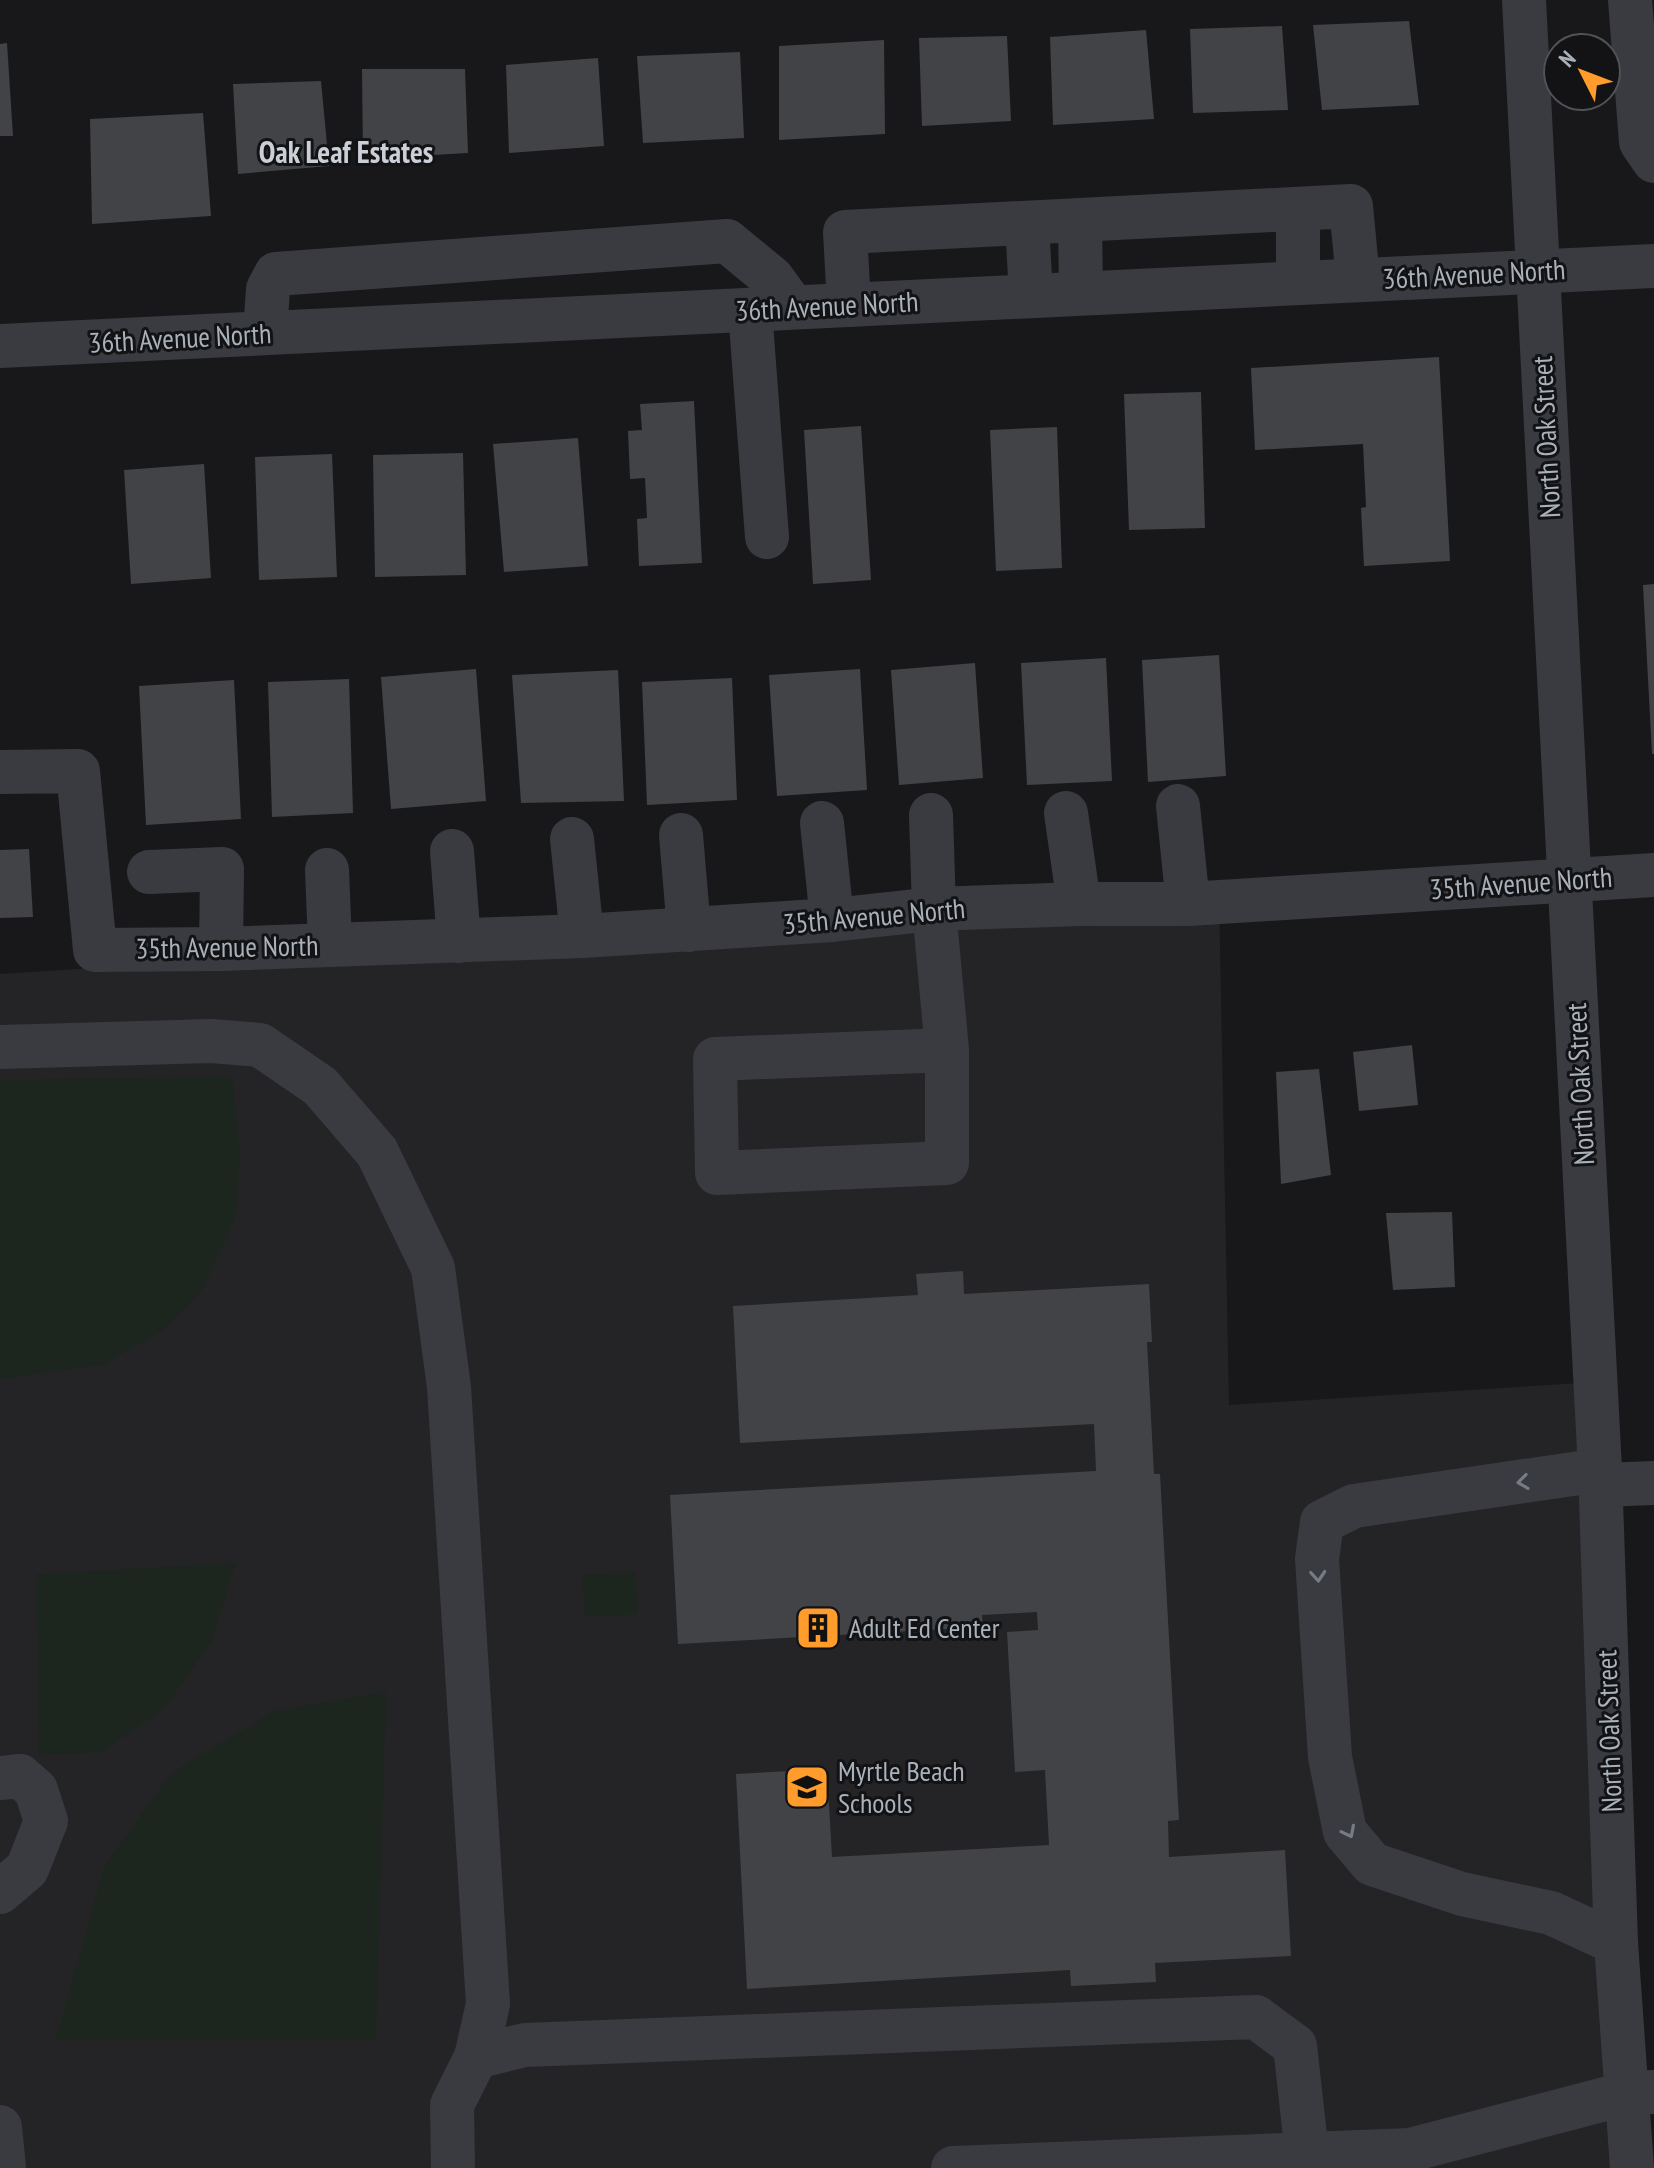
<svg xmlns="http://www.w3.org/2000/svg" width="1654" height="2168" viewBox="0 0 1654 2168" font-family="'PT Sans Narrow',sans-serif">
  <rect width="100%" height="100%" fill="#18181a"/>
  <path fill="#242427" d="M1219 895 1229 1405 1596 1382 1633 2168H0V974Z"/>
  <g fill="#1d261e">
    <path d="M232 1076 240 1151 236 1216 202 1291 161 1332 102 1365 0 1379V1080Z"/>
    <path d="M236 1563 211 1642 165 1708 101 1752 39 1755 36 1574Z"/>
    <path d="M635 1572 638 1614 585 1617 582 1575Z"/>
    <path d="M386 1692 376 2040 56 2039 104 1867 171 1773 274 1711Z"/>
  </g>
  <g fill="#424347">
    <path d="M1409 21 1419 105 1322 110 1313 25Z"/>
    <path d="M1282 26 1288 110 1193 113 1190 29Z"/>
    <path d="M1146 30 1154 119 1053 125 1050 37Z"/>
    <path d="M1007 36 1011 121 922 126 919 38Z"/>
    <path d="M884 40 885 134 779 140V46Z"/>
    <path d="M7 43 13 136H0V44Z"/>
    <path d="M740 52 744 138 643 143 637 56Z"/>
    <path d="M598 58 604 146 509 153 506 65Z"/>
    <path d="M362 69H465L468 153 363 159Z"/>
    <path d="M321 81 329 166 238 174 233 84Z"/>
    <path d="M203 113 211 216 92 224 90 119Z"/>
    <path d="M1439 357 1450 561 1364 566 1361 508 1366 507 1363 444 1255 450 1251 368Z"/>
    <path d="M1201 392 1205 528 1129 530 1124 394Z"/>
    <path d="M694 401 702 563 639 566 637 519 647 518 645 478 630 479 628 431 642 430 640 404Z"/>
    <path d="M861 426 871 580 813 584 804 430Z"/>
    <path d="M1057 427 1062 568 996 571 990 430Z"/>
    <path d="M578 438 588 566 504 572 493 444Z"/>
    <path d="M463 453 466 575 375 577 373 455Z"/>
    <path d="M332 454 337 577 259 580 255 457Z"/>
    <path d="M204 464 211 578 131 584 124 470Z"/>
    <path d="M1654 584V754H1652L1643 585Z"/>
    <path d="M1219 655 1226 776 1148 782 1142 660Z"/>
    <path d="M1106 658 1112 781 1027 785 1021 663Z"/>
    <path d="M975 663 983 778 899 785 891 670Z"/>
    <path d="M476 669 486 801 391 809 381 677Z"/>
    <path d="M860 669 867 790 777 796 769 675Z"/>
    <path d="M618 670 624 801 521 803 512 675Z"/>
    <path d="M732 678 737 800 647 805 642 682Z"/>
    <path d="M349 679 353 813 272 817 268 682Z"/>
    <path d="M234 680 241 819 146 825 139 686Z"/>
    <path d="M29 849 33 917 0 918V850Z"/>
    <path d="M1412 1045 1418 1105 1359 1111 1353 1052Z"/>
    <path d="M1319 1069 1331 1175 1281 1184 1276 1072Z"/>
    <path d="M1452 1212 1455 1287 1393 1290 1386 1213Z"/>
    <path d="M963 1271 964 1294 1149 1284 1152 1342H1147L1154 1474H1160L1179 1820 1168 1821 1169 1857 1285 1850 1291 1956 1155 1963 1156 1982 1071 1986 1070 1970 747 1989 736 1774 827 1769 832 1857 1049 1845 1045 1770 1015 1772 1007 1632 1038 1630 1037 1612 982 1615 983 1627 678 1644 670 1495 1096 1471 1094 1424 740 1443 733 1306 918 1295 916 1274Z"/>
  </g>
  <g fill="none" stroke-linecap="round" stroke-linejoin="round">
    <g stroke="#393b40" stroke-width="44">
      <path d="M1524 0 1600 1470 1616 1943 1632 2168"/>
      <path d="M1630 0 1641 142 1654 161"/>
      <path d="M1080 220 1081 293"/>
      <path d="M1027 223 1031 296"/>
      <path d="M1298 283V209"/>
      <path d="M849 305 845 232 1351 206 1358 280"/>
      <path d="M750 310 767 537"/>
      <path d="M265 333 268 289 276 274 727 241 772 278 793 307"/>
      <path d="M0 346 1654 266"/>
      <path d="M0 772 78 771 95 950 221 949 582 936 832 920 934 909 1079 904H1188L1654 875"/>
      <path d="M1178 806 1188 904"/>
      <path d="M1066 813 1079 904"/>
      <path d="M931 815 934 909 947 1050V1163L717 1173 715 1059 947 1050"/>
      <path d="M822 823 832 920"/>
      <path d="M681 835 689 930"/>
      <path d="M572 839 582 936"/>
      <path d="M452 851 459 941"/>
      <path d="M327 870 330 945"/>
      <path d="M149 872 222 869 221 949"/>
      <path d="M0 1047 211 1041 260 1045 320 1086 377 1152 433 1268 449 1387 488 2004 476 2057"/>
      <path d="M1600 1470 1354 1506 1322 1522 1317 1559 1330 1757 1345 1832 1372 1864 1462 1894 1551 1913 1616 1943"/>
      <path d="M1600 1485 1654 1483"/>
      <path d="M0 1778 20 1776 36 1790 46 1821 27 1869 0 1892"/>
      <path d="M0 2127 4 2168"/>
      <path d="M453 2168 452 2105 476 2057 525 2045 1256 2017 1295 2046 1307 2154"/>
      <path d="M953 2168 1410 2150 1628 2093 1654 2092"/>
    </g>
  </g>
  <defs><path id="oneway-chevron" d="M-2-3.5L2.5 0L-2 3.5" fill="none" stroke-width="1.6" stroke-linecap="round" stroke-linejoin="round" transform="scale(2)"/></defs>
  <g stroke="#777c84">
    <use href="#oneway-chevron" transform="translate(1523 1482) rotate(172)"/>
    <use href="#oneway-chevron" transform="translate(1318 1576) rotate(86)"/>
    <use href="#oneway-chevron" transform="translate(1349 1832) rotate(63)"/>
  </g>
  <defs>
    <g id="building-square" transform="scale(2.3)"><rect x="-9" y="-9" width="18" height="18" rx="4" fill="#ff9c2c" stroke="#131315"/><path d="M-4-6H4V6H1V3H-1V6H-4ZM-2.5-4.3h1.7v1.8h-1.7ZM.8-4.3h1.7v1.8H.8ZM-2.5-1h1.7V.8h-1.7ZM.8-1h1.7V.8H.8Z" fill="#111"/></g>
    <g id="school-square" transform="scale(2.3)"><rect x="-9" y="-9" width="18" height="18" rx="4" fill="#ff9c2c" stroke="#131315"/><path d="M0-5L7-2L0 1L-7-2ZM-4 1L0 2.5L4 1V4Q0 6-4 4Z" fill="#111"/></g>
  </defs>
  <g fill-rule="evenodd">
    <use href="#building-square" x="818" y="1628"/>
    <use href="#school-square" x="807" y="1787"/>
  </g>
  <g text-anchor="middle" stroke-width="6" stroke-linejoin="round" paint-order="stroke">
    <g font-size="28" fill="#a9b1bb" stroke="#131315">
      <text transform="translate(1474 274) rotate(-3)" y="10">36th Avenue North</text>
      <text transform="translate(827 306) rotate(-3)" y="10">36th Avenue North</text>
      <text transform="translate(180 338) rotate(-3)" y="10">36th Avenue North</text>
      <text transform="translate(1546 437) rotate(-93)" y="10">North Oak Street</text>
      <text transform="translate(1521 883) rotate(-4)" y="10">35th Avenue North</text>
      <text transform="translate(874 916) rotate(-5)" y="10">35th Avenue North</text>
      <text transform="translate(227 947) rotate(-1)" y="10">35th Avenue North</text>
      <text transform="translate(1580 1084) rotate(-93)" y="10">North Oak Street</text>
      <text transform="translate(1609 1731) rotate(-92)" y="10">North Oak Street</text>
    </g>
    <g font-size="28" fill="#a9b1bb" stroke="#131315" text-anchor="start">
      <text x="849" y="1638">Adult Ed Center</text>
      <text x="838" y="1781">Myrtle Beach<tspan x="838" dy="32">Schools</tspan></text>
    </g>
    <g font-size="30" font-weight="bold" fill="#cbcfd7" stroke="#131315">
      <text x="346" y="163">Oak Leaf Estates</text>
    </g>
  </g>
  <g transform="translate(1582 72) rotate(312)"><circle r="38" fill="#131315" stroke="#4f5257" stroke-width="2"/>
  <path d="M0-6L14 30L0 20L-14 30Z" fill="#ff9c2c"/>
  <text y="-12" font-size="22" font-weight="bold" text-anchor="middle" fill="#a9b1bb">N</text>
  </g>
</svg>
